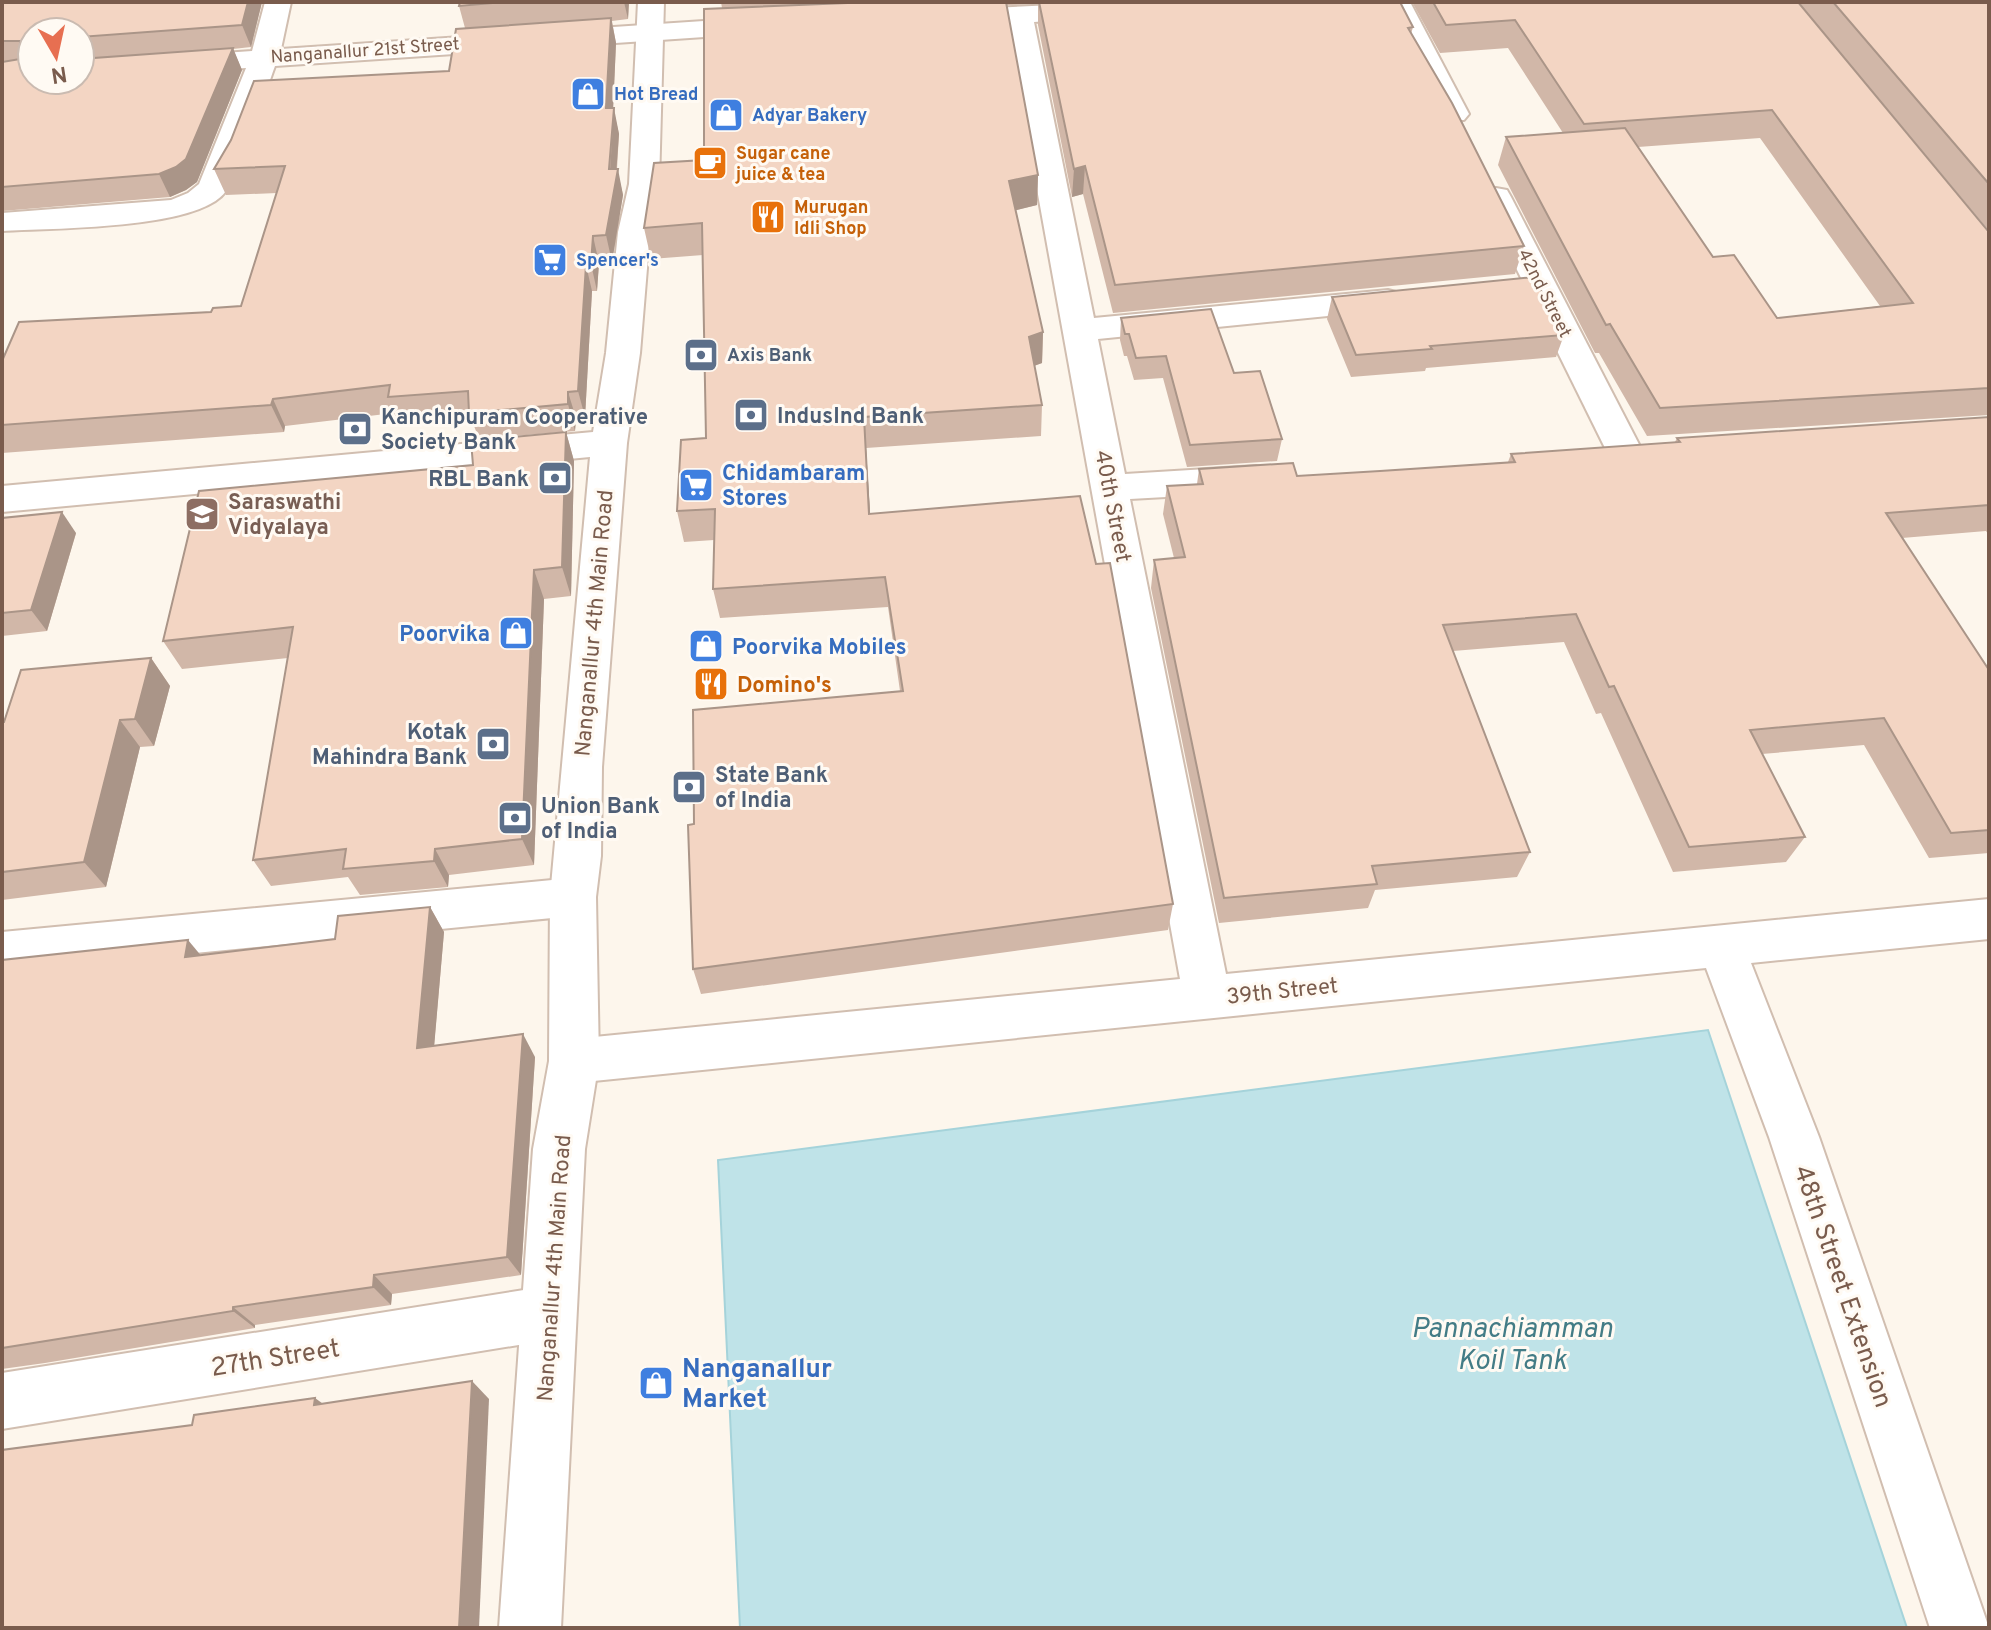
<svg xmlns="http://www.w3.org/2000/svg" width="1991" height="1630" viewBox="0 0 1991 1630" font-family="Overpass,sans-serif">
  <rect width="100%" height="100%" fill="#fdf6ec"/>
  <path fill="#bfe3e8" stroke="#a5d3da" stroke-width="2" d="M1708 1030 1907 1628H740L718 1160Z"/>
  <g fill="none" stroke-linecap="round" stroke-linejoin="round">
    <g stroke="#d1beb0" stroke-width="4">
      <g id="minor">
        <path d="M265 2H291L281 49 765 17 775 19 779 25 775 31 765 33 275 66C263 98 243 167 226 191 199 230 50 228 2 231V213L171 200 188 193 199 184 246 68 80 79V63L252 51Z"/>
        <path d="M1384 2H1410L1469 114 1464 120H1444L1439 114Z"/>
        <path d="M1097 3 1107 5 1110 11 1107 17 1034 22 1094 318 1388 290 1400 293 1405 300 1400 307 1388 310 1098 339 1125 474 1256 466 1269 470 1274 479 1269 488 1256 492 1130 499 1226 974 1989 899V939L1751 963 1819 1137 1989 1628H1930L1769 1137 1706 968 574 1083 557 1077 549 1061 557 1045 574 1039 1180 979 1007 23 940 24 936 18 940 12 950 10Z"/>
        <path d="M1496 188 1507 190 1511 197 1645 456 1640 465 1627 468 1614 465 1609 456 1481 197 1485 190Z"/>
        <path d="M573 878 589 883 596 897 589 911 573 916 2 972V932Z"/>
        <path d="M549 1286 568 1294 576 1313 568 1332 549 1340 2 1429V1373Z"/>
      </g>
    </g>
    <g stroke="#d1beb0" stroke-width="4">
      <path id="tertiary" d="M638 2H664L659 184 650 232 640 353 627 443 602 767 601 856 596 897 599 1061 585 1149 561 1628H499L533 1149 549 1061 550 897 590 457 2 512V486L593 432 606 353 618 232 629 184Z"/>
    </g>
    <use href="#minor" fill="#fff" fill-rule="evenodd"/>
    <use href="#tertiary" fill="#fff" fill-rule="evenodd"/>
  </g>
  <g fill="#d1b7a8" fill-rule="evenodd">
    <path d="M2 2H262L251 47 233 49 242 70 197 182 186 190 170 197 2 211ZM32 32H80V80Z"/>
    <path d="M460 2H629L628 19 612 21 616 43 613 108 619 134 617 169 623 195 612 262 599 263 597 291H592L585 417 576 418 575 431 479 439 471 418 399 423 394 413 285 426 284 432 2 453V361L241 306 277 193 226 195 214 169 449 71 465 28 459 6Z"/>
    <path d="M721 2H1400L1413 27 1411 34 1524 246 1515 274 1113 313 1083 194 1072 197 1038 25V4L1006 5 1038 175 1037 205 1016 210 1043 332 1042 363 1034 366 1042 405 1041 436 866 448 870 514 1173 904 1168 930 701 994 693 969 694 824 900 691 888 607 720 618 713 589 714 540 684 542 677 511 706 438 703 255 651 259 644 228 704 160 722 8Z"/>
    <path d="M1412 2H1798L1989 232V415L1647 436 1599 353H1595L1498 165 1506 137 1563 133 1508 48 1440 53ZM1760 138 1880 306 1777 318 1713 257 1638 147Z"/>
    <path d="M1798 2H1989V231Z"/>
    <path d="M1332 297 1564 335 1556 357 1426 368 1425 371 1351 377 1327 319Z"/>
    <path d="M1121 318 1234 373 1282 439 1277 461 1187 467 1163 378 1134 380 1127 356H1124L1120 340Z"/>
    <path d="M1989 417V535L1986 531 1902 538 1989 670V853L1929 858 1864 745 1762 754 1805 837 1786 862 1673 872 1601 713 1596 714 1564 642 1453 651 1530 852 1517 877 1375 890 1368 908 1219 923 1151 588 1154 560 1174 558 1163 514 1167 486 1197 484 1199 469 1297 476 1380 471 1508 462 1511 454 1675 442 1677 438Z"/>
    <path d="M566 432 574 461 571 596 544 599 534 865 449 875 448 887 360 895 348 877 271 886 253 860 288 658 182 669 163 641 473 465Z"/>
    <path d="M2 518 76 533 47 631 2 636Z"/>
    <path d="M151 658 170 686 154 746 140 747 106 887 2 900V722Z"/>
    <path d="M430 907 444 932 434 1046 535 1057 521 1275 392 1294 391 1305 255 1325V1328L45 1363 2 1369V960L201 955 335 939Z"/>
  </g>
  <g fill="#aa9588">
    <path d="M248 2H262L251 47 242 25Z"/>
    <path d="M624 2H629L628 19Z"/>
    <path d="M611 18 616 43 612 134 606 108Z"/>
    <path d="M233 48 242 70 197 182 186 190 170 197 159 174Z"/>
    <path d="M614 108 619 134 616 175 618 169 623 195 612 262 606 235Z"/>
    <path d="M1085 166 1083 194 1072 197 1074 169Z"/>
    <path d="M1038 175 1037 205 1009 212V181Z"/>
    <path d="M593 236 599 263 597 291 591 264Z"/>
    <path d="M586 265 592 291 585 417 578 391Z"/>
    <path d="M1043 332 1042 363 1028 368 1029 337Z"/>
    <path d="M568 392 576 418 575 431 568 404Z"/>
    <path d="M273 399 285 426 284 432 271 405Z"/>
    <path d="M864 417 866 448 872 544 869 514Z"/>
    <path d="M566 432 574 461 571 596 562 567Z"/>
    <path d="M62 512 76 533 47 631 31 610Z"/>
    <path d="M534 570 544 599 534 865 522 839Z"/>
    <path d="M151 658 170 686 154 746 135 719Z"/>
    <path d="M120 720 140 747 106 887 84 862Z"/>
    <path d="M435 849 449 875 448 887 434 861Z"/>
    <path d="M430 907 444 932 432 1071 417 1048Z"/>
    <path d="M188 940 208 964 185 957Z"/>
    <path d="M523 1034 535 1057 521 1275 507 1257Z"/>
    <path d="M374 1275 392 1294 391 1305 373 1287Z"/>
    <path d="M233 1307 255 1325V1328L233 1311Z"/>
    <path d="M472 1381 489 1399 479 1628H459Z"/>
    <path d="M315 1398 337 1414 314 1405Z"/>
  </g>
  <g fill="#f3d5c3" stroke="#aa9588" stroke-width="2">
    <path d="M2 2H248L242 25 80 37V32H32V57L23 54 20 41H2Z"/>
    <path d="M460 2H504L459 6Z"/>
    <path d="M872 2H1006L1038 175 1009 181 1043 332 1029 337 1042 405 864 417 869 514 1080 496 1096 564 1110 563 1173 904 693 969 688 825 694 824 693 710 903 691 885 577 713 589 715 509 677 511 681 440 706 438 702 223 644 228 654 163 704 160V9Z"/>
    <path d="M1039 2H1400L1413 27 1408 28 1452 103 1524 246 1115 285 1085 166 1074 169Z"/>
    <path d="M1433 2H1798L1989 232V388L1660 408 1610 324 1606 325 1506 137 1625 128 1713 257 1734 255 1777 318 1913 303 1772 110 1584 124 1515 20 1446 25Z"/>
    <path d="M1833 2H1989V184Z"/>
    <path d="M611 18 606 108H614L609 169H618L606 235 593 236 591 264 586 265 578 391 568 392V404L469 413 468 391 388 397 390 385 273 399 271 405 2 425V361L19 322 211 312 213 308 241 306 285 166 214 169 231 140 254 81 449 71 456 29Z"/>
    <path d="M233 48 186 159 176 167 159 174 2 187V62L32 57V80H80V59Z"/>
    <path d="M1534 277 1564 335 1430 346 1432 349 1356 355 1332 297Z"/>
    <path d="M1211 309 1234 373 1260 371 1282 439 1190 445 1166 356 1136 358 1129 334H1125L1121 318Z"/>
    <path d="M1989 417V505L1886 513 1989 670V830L1951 833 1884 718 1750 730 1805 837 1689 847 1614 686 1609 687 1576 614 1443 625 1530 852 1372 866 1377 884 1224 898 1154 560 1185 557 1167 486 1203 484 1199 469 1293 463 1297 476 1380 471 1515 462 1511 454 1680 442 1677 438Z"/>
    <path d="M566 432 562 567 534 570 522 839 435 849 434 861 343 869 346 849 253 860 293 627 163 641 199 491 473 465 471 441Z"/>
    <path d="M62 512 31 610 2 613V518Z"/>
    <path d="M151 658 135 719 120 720 84 862 2 872V722H4L21 670Z"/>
    <path d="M430 907 417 1048 523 1034 507 1257 374 1275 373 1287 233 1307V1311L2 1348V960L188 940 185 957 335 939 338 916Z"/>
    <path d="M472 1381 459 1628H2V1450L192 1425 194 1415 315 1398 314 1405Z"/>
  </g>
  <defs>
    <g id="shop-square" transform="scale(1.8)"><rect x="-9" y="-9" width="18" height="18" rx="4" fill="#3f7fe0" stroke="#fffaf3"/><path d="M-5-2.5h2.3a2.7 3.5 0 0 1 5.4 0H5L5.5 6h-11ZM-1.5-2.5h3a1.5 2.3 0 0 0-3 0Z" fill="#fff"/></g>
    <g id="cafe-square" transform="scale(1.8)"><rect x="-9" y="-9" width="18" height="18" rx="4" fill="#e8710a" stroke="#fffaf3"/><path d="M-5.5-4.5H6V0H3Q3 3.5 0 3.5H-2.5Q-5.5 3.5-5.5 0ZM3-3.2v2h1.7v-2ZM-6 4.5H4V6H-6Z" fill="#fff"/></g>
    <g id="restaurant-square" transform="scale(1.8)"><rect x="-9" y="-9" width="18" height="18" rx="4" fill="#e8710a" stroke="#fffaf3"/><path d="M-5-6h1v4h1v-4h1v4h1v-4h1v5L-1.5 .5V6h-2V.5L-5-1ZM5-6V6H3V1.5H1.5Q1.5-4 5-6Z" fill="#fff"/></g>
    <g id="supermarket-square" transform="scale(1.8)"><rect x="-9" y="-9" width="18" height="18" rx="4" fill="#3f7fe0" stroke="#fffaf3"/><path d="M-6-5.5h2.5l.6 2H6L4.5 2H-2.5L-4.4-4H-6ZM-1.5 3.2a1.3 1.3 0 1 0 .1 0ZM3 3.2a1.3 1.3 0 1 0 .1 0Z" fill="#fff"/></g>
    <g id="bank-square" transform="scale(1.8)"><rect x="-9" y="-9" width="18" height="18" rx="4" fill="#5c6f8a" stroke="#fffaf3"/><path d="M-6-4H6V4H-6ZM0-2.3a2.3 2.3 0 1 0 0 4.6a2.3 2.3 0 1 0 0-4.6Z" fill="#fff"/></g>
    <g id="school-square" transform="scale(1.8)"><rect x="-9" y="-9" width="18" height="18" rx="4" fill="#8d6e63" stroke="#fffaf3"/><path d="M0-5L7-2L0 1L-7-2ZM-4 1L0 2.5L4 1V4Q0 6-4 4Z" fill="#fff"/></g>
  </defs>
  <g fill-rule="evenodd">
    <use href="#shop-square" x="588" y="94"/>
    <use href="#shop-square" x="726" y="115"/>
    <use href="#cafe-square" x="710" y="163"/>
    <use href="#restaurant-square" x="768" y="217"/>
    <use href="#supermarket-square" x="550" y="260"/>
    <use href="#bank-square" x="701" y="355"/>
    <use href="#bank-square" x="751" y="415"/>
    <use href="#bank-square" x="355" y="429"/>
    <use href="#bank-square" x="555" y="478"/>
    <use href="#supermarket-square" x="696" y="485"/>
    <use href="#school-square" x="202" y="514"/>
    <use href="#shop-square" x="516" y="633"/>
    <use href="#shop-square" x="706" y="646"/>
    <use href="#restaurant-square" x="711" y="684"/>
    <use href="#bank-square" x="493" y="744"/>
    <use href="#bank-square" x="689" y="787"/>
    <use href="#bank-square" x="515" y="818"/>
    <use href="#shop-square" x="656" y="1383"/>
  </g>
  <g text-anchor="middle" stroke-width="6" stroke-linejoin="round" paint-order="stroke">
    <g font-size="18" fill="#7a5c4d" stroke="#fffaf3">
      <text transform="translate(365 50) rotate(-4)" y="6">Nanganallur 21st Street</text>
      <text transform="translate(1545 293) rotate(63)" y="6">42nd Street</text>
    </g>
    <g font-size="18" font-weight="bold" fill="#366cbe" stroke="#fffaf3" text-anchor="start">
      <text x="614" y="100">Hot Bread</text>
      <text x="752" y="121">Adyar Bakery</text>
      <text x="576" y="266">Spencer's</text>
    </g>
    <g font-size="18" font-weight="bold" fill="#c56008" stroke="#fffaf3" text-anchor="start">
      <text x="736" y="159">Sugar cane<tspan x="736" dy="21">juice &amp; tea</tspan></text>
      <text x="794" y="213">Murugan<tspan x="794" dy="21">Idli Shop</tspan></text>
    </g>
    <g font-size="18" font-weight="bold" fill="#4e5e75" stroke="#fffaf3" text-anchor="start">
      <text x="727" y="361">Axis Bank</text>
    </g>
    <g font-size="22" font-weight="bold" fill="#4e5e75" stroke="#fffaf3" text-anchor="start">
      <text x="777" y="423">IndusInd Bank</text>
      <text x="381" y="424">Kanchipuram Cooperative<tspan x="381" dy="25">Society Bank</tspan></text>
      <text x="529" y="486" text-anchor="end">RBL Bank</text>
      <text x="467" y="739" text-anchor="end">Kotak<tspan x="467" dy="25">Mahindra Bank</tspan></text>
      <text x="715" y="782">State Bank<tspan x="715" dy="25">of India</tspan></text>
      <text x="541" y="813">Union Bank<tspan x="541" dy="25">of India</tspan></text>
    </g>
    <g font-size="22" font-weight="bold" fill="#366cbe" stroke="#fffaf3" text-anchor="start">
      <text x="722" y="480">Chidambaram<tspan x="722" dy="25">Stores</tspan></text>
      <text x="490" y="641" text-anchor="end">Poorvika</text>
      <text x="732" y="654">Poorvika Mobiles</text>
    </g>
    <g font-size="22" font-weight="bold" fill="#785e54" stroke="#fffaf3" text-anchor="start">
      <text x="228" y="509">Saraswathi<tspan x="228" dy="25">Vidyalaya</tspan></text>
    </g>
    <g font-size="22" fill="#7a5c4d" stroke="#fffaf3">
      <text transform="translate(1114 506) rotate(79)" y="8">40th Street</text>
      <text transform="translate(593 623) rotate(-85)" y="8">Nanganallur 4th Main Road</text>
      <text transform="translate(1282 990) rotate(-6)" y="8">39th Street</text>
      <text transform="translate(553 1268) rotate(-86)" y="8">Nanganallur 4th Main Road</text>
    </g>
    <g font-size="22" font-weight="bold" fill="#c56008" stroke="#fffaf3" text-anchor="start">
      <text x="737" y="692">Domino's</text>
    </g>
    <g font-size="26" fill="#7a5c4d" stroke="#fffaf3">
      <text transform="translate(1844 1286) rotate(71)" y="9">48th Street Extension</text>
      <text transform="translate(275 1357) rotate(-9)" y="9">27th Street</text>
    </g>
    <g font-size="26" font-weight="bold" fill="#366cbe" stroke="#fffaf3" text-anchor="start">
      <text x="682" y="1377">Nanganallur<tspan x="682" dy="30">Market</tspan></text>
    </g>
    <g font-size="28" font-style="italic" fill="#437c86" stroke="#fffaf3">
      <text x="1512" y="1337">Pannachiamman<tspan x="1512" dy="32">Koil Tank</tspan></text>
    </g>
  </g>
  <rect width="1991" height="1630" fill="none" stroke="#7a5c4d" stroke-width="8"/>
  <g transform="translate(56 56) rotate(171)"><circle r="38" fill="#fffaf3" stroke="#cabbb1" stroke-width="2"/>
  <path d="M0-6L14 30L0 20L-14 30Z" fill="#e76f51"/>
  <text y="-12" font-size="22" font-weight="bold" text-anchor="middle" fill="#7a5c4d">N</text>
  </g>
</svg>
